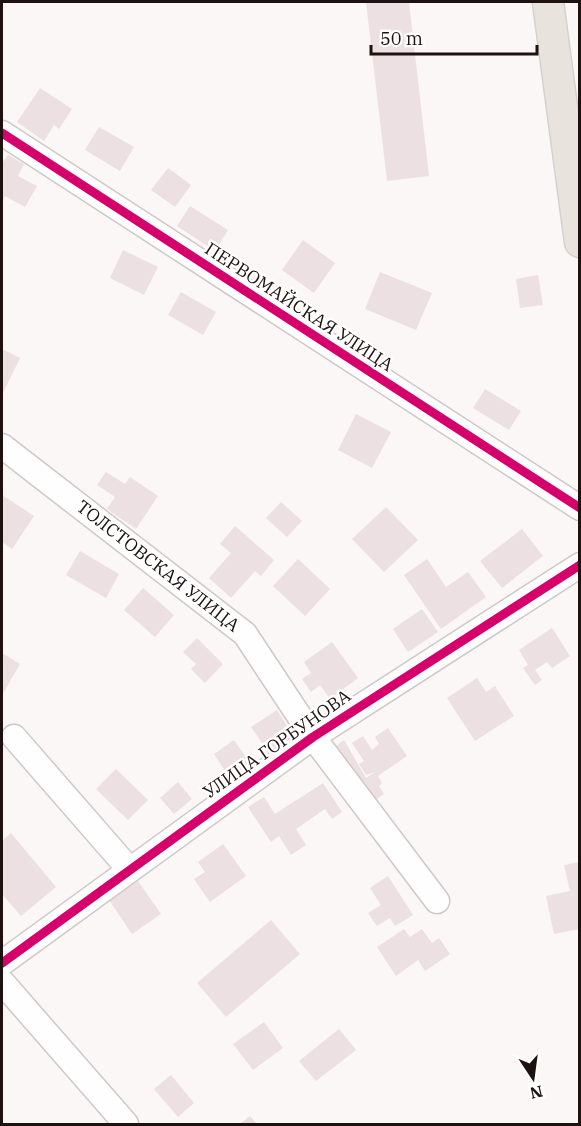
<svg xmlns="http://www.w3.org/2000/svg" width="581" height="1126" viewBox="0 0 581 1126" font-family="'IBM Plex Serif',serif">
  <rect width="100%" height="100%" fill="#faf7f6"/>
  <g fill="#ede0e2">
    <path d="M366 2H409L429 176 387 181Z"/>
    <path d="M40 88 72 109 59 129 54 125 44 141 17 122Z"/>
    <path d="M99 127 134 147 120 171 85 150Z"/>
    <path d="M8 155 24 164 18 176 37 186 25 207 5 196 2 202V163Z"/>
    <path d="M168 168 191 185 175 207 151 190Z"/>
    <path d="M190 206 228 230 215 251 177 226Z"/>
    <path d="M303 240 335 263 314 293 282 270Z"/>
    <path d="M123 250 158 267 144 295 110 278Z"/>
    <path d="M380 272 432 293 416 330 365 309Z"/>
    <path d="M538 275 543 305 520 308 516 279Z"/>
    <path d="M181 292 216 312 203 335 168 315Z"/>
    <path d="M2 349 20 358 2 395Z"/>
    <path d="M485 389 521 411 509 430 473 408Z"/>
    <path d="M356 414 391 432 372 468 338 450Z"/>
    <path d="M106 472 125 484 130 477 158 496 136 529 107 509 115 497 97 485Z"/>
    <path d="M2 495 34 516 12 549 2 542Z"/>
    <path d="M281 502 302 521 287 537 266 518Z"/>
    <path d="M386 507 418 540 384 572 352 539Z"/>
    <path d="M235 526 274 560 261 576 255 571 231 598 209 578 231 553 220 544Z"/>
    <path d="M522 529 543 556 502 588 480 561Z"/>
    <path d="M80 551 119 574 106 598 66 575Z"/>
    <path d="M298 559 330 589 305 616 273 586Z"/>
    <path d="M427 559 446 587 468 572 486 597 441 629 404 575Z"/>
    <path d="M143 588 174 615 155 637 124 610Z"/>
    <path d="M422 609 438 632 408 652 393 629Z"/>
    <path d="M552 628 570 656 552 668 547 662 535 670 542 680 535 685 523 668 528 665 519 650Z"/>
    <path d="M197 638 223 664 205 683 191 669 196 664 183 652Z"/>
    <path d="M332 642 358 678 330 699 320 685 311 692 302 679 311 673 304 662Z"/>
    <path d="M2 653 20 664 2 695Z"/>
    <path d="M477 678 486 692 495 686 514 716 475 741 447 698Z"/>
    <path d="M277 710 294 737 269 753 251 727Z"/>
    <path d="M388 728 407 756 378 776 382 783 379 786 384 794 368 805 335 747 344 740 366 778 375 772 366 775 359 764 364 761 352 743 363 736 372 750 379 744 375 737Z"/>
    <path d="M234 740 252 766 231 780 214 754Z"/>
    <path d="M116 769 148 800 128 820 96 789Z"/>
    <path d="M178 782 192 799 174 814 160 798Z"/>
    <path d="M323 783 342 812 332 819 325 809 296 829 306 845 291 855 279 836 271 842 248 807 264 797 275 814Z"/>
    <path d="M11 833 56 887 21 916 2 894V841Z"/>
    <path d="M223 844 246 876 210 902 194 879 205 872 198 862Z"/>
    <path d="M580 862V929L554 934 546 896 570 891 564 865Z"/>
    <path d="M388 876 413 915 395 926 390 918 377 926 368 913 381 905 370 888Z"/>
    <path d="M138 881 161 914 132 934 109 900Z"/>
    <path d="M271 920 300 954 226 1017 197 983Z"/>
    <path d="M404 929 410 937 422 929 432 943 439 938 450 954 425 971 418 960 396 976 377 947Z"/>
    <path d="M264 1022 283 1048 253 1070 233 1044Z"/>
    <path d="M339 1029 356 1050 316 1081 299 1061Z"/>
    <path d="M171 1075 194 1103 178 1117 154 1089Z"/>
    <path d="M250 1116 257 1124H240Z"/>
  </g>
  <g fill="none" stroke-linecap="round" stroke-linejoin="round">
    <g stroke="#d0c8c6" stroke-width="27">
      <g id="minor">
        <path d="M2 133 580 508"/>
        <path d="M2 446 245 634 313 737 437 901"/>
        <path d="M14 737 129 869"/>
        <path d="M2 963 313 737 580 565"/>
        <path d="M2 982 126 1124"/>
      </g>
    </g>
    <g stroke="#d5d1d1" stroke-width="33">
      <path id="major" d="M548 2 580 242"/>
    </g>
    <use href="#minor" stroke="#fefefe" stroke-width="24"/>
    <use href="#major" stroke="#e8e3dc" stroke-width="30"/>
    <g stroke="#fff" stroke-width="13">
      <g id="cycleway">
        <path d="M2 133 580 508"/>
        <path d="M2 963 313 737 580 565"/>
      </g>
    </g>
    <use href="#cycleway" stroke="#d6006c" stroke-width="9"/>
  </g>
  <g text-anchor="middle" stroke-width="5" stroke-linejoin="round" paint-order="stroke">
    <g font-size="18" fill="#1d120f" stroke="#fff">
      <text transform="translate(299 307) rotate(33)" y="6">ПЕРВОМАЙСКАЯ УЛИЦА</text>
      <text transform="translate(158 566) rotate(38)" y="6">ТОЛСТОВСКАЯ УЛИЦА</text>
      <text transform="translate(277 744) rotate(-35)" y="6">УЛИЦА ГОРБУНОВА</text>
    </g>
  </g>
  <rect width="581" height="1126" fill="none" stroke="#1d120f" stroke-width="6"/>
  <g transform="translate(533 1078) rotate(167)" stroke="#ffffff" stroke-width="4.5" paint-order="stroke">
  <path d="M0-4.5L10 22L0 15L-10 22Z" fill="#1d120f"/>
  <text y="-9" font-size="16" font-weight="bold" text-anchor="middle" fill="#1d120f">N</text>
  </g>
  <path d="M371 45v9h166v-9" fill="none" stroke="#1d120f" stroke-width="3"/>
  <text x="380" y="45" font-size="18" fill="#1d120f" stroke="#ffffff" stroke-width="4.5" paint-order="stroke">50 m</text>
</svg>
